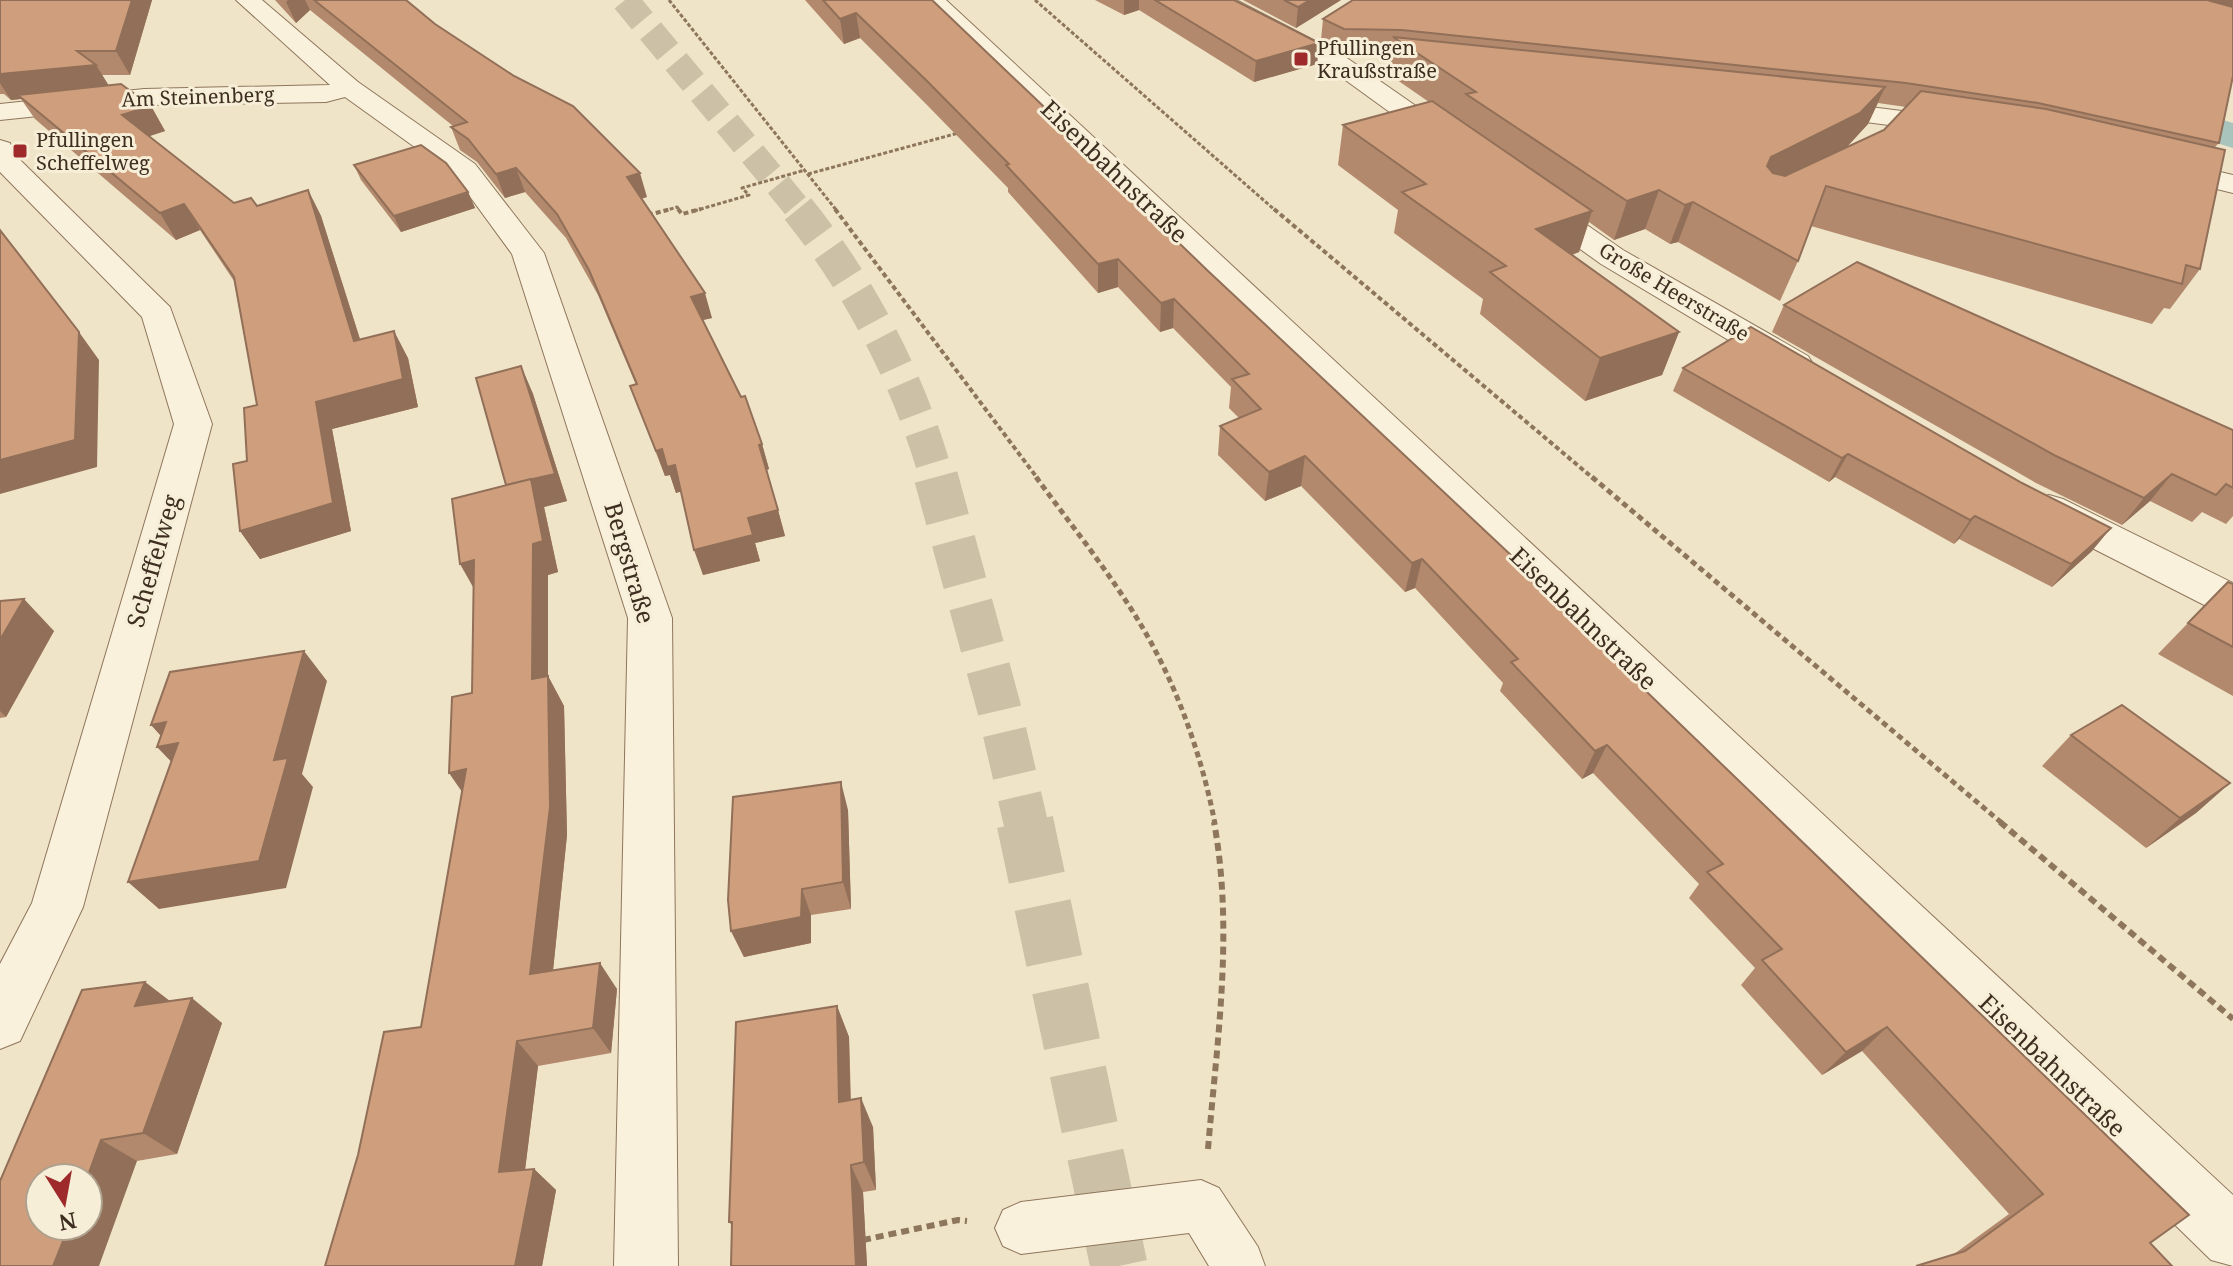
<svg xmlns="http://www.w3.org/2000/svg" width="2233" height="1266" viewBox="0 0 2233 1266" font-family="'Noto Serif',serif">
  <rect width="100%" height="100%" fill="#f0e4c8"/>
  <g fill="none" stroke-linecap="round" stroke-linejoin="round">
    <path fill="#a9c4bc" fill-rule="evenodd" d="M2138 95 2233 123V148L2124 115 2118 107 2124 99Z"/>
    <path stroke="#ccc0a6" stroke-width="27" stroke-dasharray="27 13" stroke-linecap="butt" d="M625 0 800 211"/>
    <path stroke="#ccc0a6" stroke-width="34" stroke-dasharray="34 17" stroke-linecap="butt" d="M798 209C861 287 910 382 937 479"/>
    <path stroke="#ccc0a6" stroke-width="44" stroke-dasharray="44 22" stroke-linecap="butt" d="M936 477 999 708 1026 824"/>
    <path stroke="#ccc0a6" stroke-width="57" stroke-dasharray="57 28" stroke-linecap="butt" d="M1025 822 1119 1266"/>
    <g stroke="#8d765c" stroke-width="2">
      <path id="lane" d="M1201 1180 1219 1188 1258 1247 1265 1266H1209L1189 1233 1021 1254 1003 1246 995 1228 1003 1210 1021 1202Z"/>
    </g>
    <g stroke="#8d765c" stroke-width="2">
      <g id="street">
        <path d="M236 0H262L358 82 475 164 544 253 672 618 678 1266H614L628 618 512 254 455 176 345 97 326 102 144 105 0 120V104L144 89 330 85Z"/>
        <path d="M920 0H946L2233 1195V1266L2211 1260Z"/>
        <path d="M1206 0H1236L1344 56 1462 138 1466 144 1462 150 1452 153 1442 150 1326 66 1210 5Z"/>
        <path d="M1815 100 1957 118 1967 120 1971 126 1967 132 1957 134 1805 114 1801 108 1805 102Z"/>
        <path d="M0 140 10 143 15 155 170 307 212 424 83 907 20 1041 0 1049V964L32 903 174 424 142 317 0 172Z"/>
        <path d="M2161 158 2233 175V193L2151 173 2146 167 2151 161Z"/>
        <path d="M1534 193 1545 196 1623 250 1808 356 1813 364 1808 372 1795 375 1782 372 1601 264 1523 208 1519 202 1523 196Z"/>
        <path d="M2049 495 2063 499 2233 583V617L2218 612 2035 519 2029 509 2035 499Z"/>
      </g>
    </g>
    <g stroke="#8d765c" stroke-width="3" stroke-dasharray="4 2" stroke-linecap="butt">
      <path d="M669 0 837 211"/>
      <path d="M1035 0 1276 211"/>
      <path d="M808 174 962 132"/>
      <path d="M664 211 677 207 680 211"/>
      <path d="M694 211 749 195 742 188 805 170"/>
    </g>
    <g stroke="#8d765c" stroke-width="4" stroke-dasharray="5 3" stroke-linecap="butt">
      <path d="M678 209 682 214 701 209"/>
      <path d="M835 209 1038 479"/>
      <path d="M1274 209 1594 479"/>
      <path d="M648 215 671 209"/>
    </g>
    <g stroke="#8d765c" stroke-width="5" stroke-dasharray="6 4" stroke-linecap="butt">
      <path d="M1036 477C1077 533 1123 589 1155 650 1183 703 1204 766 1215 824"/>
      <path d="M1592 477 2003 824"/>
    </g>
    <g stroke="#8d765c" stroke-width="6" stroke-dasharray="8 5" stroke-linecap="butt">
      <path d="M2000 822 2233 1019"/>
      <path d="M1208 1149C1217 1040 1234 931 1214 822"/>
      <path d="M863 1240 958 1220 967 1221"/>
    </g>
    <use href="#lane" fill="#faf1dc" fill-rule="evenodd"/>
    <use href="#street" fill="#faf1dc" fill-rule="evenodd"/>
  </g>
  <g fill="#b2896c" fill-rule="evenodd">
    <path d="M0 0H152L130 75H102L108 85 151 106 165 131 149 136 234 203 257 206 308 190 321 216 360 339 408 358 418 407 332 429 351 531 260 559 240 531 247 461 257 405 234 281 200 230 176 240 35 119 21 99 11 100 4 94H0Z"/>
    <path d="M275 0H406L647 197 642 198 712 318 703 320 762 444 769 469 767 470 785 536 755 543 760 561 703 575 681 491 676 493 670 475 665 476 630 386 636 385 598 295 566 238 525 192 505 198 477 162 460 150 451 127 453 126 310 10 296 23Z"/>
    <path d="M805 0H932L1063 131 1207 270 1513 557 1512 561 2189 1215 1954 1254 2009 1214 1862 1051 1822 1075 1741 985 1755 968 1689 898 1699 884 1593 773 1582 779 1500 691 1503 683 1415 588 1405 592 1301 486 1265 501 1218 455 1220 426 1239 418 1229 408 1231 387 1173 328 1160 332 1118 287 1098 293 1008 192V188L928 106 860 38 844 44Z"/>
    <path d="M1095 0H1234L1319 43 1317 64 1254 82 1139 10 1124 15Z"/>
    <path d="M1243 0H1341L1296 28Z"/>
    <path d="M2233 0 2219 143 2215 147 2200 269 2170 309 2164 308 2152 324 1811 226 1798 261 1780 301 1678 242 1670 244 1645 229 1614 240 1589 222 1579 252 1572 255 1679 332 1662 375 1585 401 1480 314 1483 299 1394 233 1398 210 1338 165 1343 125 1429 102 1387 73 1391 51 1341 50 1321 40 1323 19ZM1878 103 1906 107 1884 130 1846 148 1868 124Z"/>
    <path d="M354 165 468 192 475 208 401 232 361 180Z"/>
    <path d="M1784 305 2233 430V516L2226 524 2202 512 2192 522 2150 501 2122 525 2036 483 1772 332Z"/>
    <path d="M521 366 533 394 567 501 544 507 558 572 548 575V676L564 706 567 835 553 970 617 989 611 1053 538 1066 525 1170 534 1169 556 1190 542 1266H325L421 1027 462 792 472 693 506 485Z"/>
    <path d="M1683 368 2092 551 2052 587 1959 539 1954 544 1835 477 1829 482 1673 391Z"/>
    <path d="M2233 584V696L2158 654 2188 623Z"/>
    <path d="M0 601 54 631 6 717 0 718Z"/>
    <path d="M2071 735 2230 783 2196 813 2146 848 2042 766Z"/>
    <path d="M848 810 851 909 811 915V943L744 957 731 931Z"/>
    <path d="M145 982 170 1001 222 1023 177 1154 137 1161 0 1266Z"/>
    <path d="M837 1006 849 1037 851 1100 873 1127 876 1190 863 1192 867 1266H731L732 1226 729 1222Z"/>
  </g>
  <g fill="#916f58">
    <path d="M132 0H152L130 75 116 51Z"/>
    <path d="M288 0H305L310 10 296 23 286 2Z"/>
    <path d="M1124 0H1139V10L1124 15Z"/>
    <path d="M1310 0H1341L1296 28 1298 7Z"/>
    <path d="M2188 0H2233V10Z"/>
    <path d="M856 13 860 38 844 44 840 19Z"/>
    <path d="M1319 43 1317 64 1254 82 1256 61Z"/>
    <path d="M96 65 111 89 18 95 21 99 11 100 0 83V74Z"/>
    <path d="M1885 87 1868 124 1843 151 1756 195 1771 157Z"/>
    <path d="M151 106 165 131 138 140 122 115Z"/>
    <path d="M516 168 525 192 505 198 496 174Z"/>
    <path d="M640 173 647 197 635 201 627 177Z"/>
    <path d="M308 190 321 216 369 368 354 341Z"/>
    <path d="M1659 190 1645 229 1614 240 1627 201Z"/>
    <path d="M468 192 475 208 401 232 394 216Z"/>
    <path d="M1693 202 1678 242 1670 244 1685 205Z"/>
    <path d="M184 204 200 230 176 240 160 213Z"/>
    <path d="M1592 211 1579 252 1525 271 1536 229Z"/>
    <path d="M1118 259V287L1098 293V264Z"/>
    <path d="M705 293 712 318 698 321 691 297Z"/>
    <path d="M1174 299 1173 328 1160 332 1161 303Z"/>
    <path d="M394 331 408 358 418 407 332 429 351 531 260 559 240 531 316 402Z"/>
    <path d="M79 332 99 360 97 467 0 494V460Z"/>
    <path d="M1679 332 1662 375 1585 401 1600 358Z"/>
    <path d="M521 366 533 394 567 501 544 507 558 572 548 575V676L564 706 567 835 550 1000 530 974 532 679Z"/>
    <path d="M762 444 769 469 766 470 759 445Z"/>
    <path d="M662 449 675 465 683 491 676 493 670 475 665 476 656 451Z"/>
    <path d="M1848 454 1835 477 1829 482 1842 458Z"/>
    <path d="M1305 456 1301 486 1265 501 1269 472Z"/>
    <path d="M2172 474 2150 501 2122 525 2144 498Z"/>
    <path d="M778 510 785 536 755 543 760 561 703 575 694 550 748 518Z"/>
    <path d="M1975 516 1959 539 1954 544 1970 520Z"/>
    <path d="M2111 528 2092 551 2052 587 2071 564Z"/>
    <path d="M1422 559 1415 588 1405 592 1412 563Z"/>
    <path d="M474 560 477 594 460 564Z"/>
    <path d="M24 599 54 631 6 717 0 711V640Z"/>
    <path d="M304 651 327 681 302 774 313 787 286 888 159 909 128 882 274 760Z"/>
    <path d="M166 722 188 753 185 776 157 747 169 745 151 725Z"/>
    <path d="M1607 745 1593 773 1582 779 1595 751Z"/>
    <path d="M466 769 469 802 449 773Z"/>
    <path d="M841 782 848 810 851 909 843 882Z"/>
    <path d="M2230 783 2196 813 2146 848 2180 818Z"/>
    <path d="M802 889 811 915V943L744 957 731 931Z"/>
    <path d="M600 963 617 989 611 1053 593 1028Z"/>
    <path d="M145 982 176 1006H135Z"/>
    <path d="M192 998 222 1023 177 1154 143 1133Z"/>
    <path d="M837 1006 849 1037 851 1131 839 1102Z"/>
    <path d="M1887 1027 1862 1051 1822 1075 1846 1052Z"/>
    <path d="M517 1041 538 1066 522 1194 499 1172Z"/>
    <path d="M861 1098 873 1127 876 1190 864 1162Z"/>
    <path d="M101 1140 137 1161 99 1266H53L69 1226H88V1178H87Z"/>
    <path d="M851 1165 863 1192 867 1266H856Z"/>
    <path d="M534 1169 556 1190 542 1266H515Z"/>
  </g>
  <g fill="#cf9f7d" stroke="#916f58" stroke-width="2">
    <path d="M0 0H132L116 51H77L96 65 0 74Z"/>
    <path d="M314 0H406L435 24 514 76 573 106 640 173 627 177 705 293 691 297 741 397 745 396 762 444 759 445 778 510 748 518 753 535 694 550 675 465 667 467 662 449 656 451 630 386 637 384 589 270 557 214 516 168 496 174 468 139 451 127 467 122Z"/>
    <path d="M823 0H932L1063 125 1058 126 1207 270 1513 557 1509 559 2189 1215 2150 1243 2172 1266H1916L1965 1251 2043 1194 1887 1027 1846 1052 1762 960 1782 949 1707 872 1723 864 1607 745 1595 751 1511 662 1518 659 1422 559 1412 563 1305 456 1269 472 1220 426 1261 409 1232 379 1249 374 1174 299 1161 303 1118 259 1098 264 1006 165 1009 164 926 80 856 13 840 19Z"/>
    <path d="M1155 0H1234L1319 43 1256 61Z"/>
    <path d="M1284 0H1310L1298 7Z"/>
    <path d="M1353 0H2207L2233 7V76L2219 143 2038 103 1906 83 1402 30 1344 29 1323 19Z"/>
    <path d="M1393 37 1885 87 1860 113 1771 157 1767 166 1773 173 1785 176 1884 130 1921 91 2046 109 2225 150 2200 269 2186 265 2182 284 1826 186 1798 261 1693 202 1685 205 1659 190 1627 201 1466 94 1476 92Z"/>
    <path d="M121 84 151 106 122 115 234 203 251 198 257 206 308 190 354 341 394 331 403 379 316 402 333 503 240 531 233 464 247 461 244 408 257 405 234 277 184 204 160 213 18 95Z"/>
    <path d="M1432 101 1592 211 1536 229 1679 332 1600 358 1490 272 1506 266 1402 192 1426 184 1343 125Z"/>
    <path d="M421 145 446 163 468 192 394 216 354 165Z"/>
    <path d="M0 230 79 332 75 440 0 460Z"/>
    <path d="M1857 262 2233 430V488L2226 484 2216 495 2172 474 2144 498 2056 456 1784 305Z"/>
    <path d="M1751 327 2022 483 2111 528 2071 564 1975 516 1970 520 1848 454 1842 458 1683 368Z"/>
    <path d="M521 366 555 474 506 485 476 378Z"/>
    <path d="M531 479 543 541 533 544 532 679 548 676 550 807 530 974 600 963 593 1028 517 1041 499 1172 534 1169 515 1266H325L358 1155 384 1032 421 1027 466 769 449 773 452 697 472 693 474 560 460 564 452 499Z"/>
    <path d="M2228 582 2233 584V647L2188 623Z"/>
    <path d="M24 599 0 640V601Z"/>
    <path d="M304 651 274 760 288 758 259 861 128 882 178 743 157 747 166 722 151 725 170 672Z"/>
    <path d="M2122 705 2230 783 2180 818 2071 735Z"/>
    <path d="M841 782 843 882 802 889 801 917 731 931 728 900 733 797Z"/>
    <path d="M145 982 135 1006 192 998 143 1133 101 1140 87 1178H40V1226H69L53 1266H0V1181L82 990Z"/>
    <path d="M837 1006 839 1102 861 1098 864 1162 851 1165 856 1266H731L732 1222H729L736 1022Z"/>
  </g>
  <g fill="#9e2a2b" stroke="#f7eed8" stroke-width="3">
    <rect x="1293" y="51" width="16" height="16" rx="4"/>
    <rect x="12" y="143" width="16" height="16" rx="4"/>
  </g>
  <g text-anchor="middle" stroke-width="6" stroke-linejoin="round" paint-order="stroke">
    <g font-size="20" fill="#3d2e20" stroke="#f7eed8" text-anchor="start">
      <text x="1317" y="55">Pfullingen<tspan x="1317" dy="23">Kraußstraße</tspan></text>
      <text x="36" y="147">Pfullingen<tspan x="36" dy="23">Scheffelweg</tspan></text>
    </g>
    <g font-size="20" fill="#3d2e20" stroke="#f7eed8">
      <text transform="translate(198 97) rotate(-2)" y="7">Am Steinenberg</text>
      <text transform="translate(1674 292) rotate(31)" y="7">Große Heerstraße</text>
    </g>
    <g font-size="24" fill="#3d2e20" stroke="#f7eed8">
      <text transform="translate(1114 172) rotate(44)" y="8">Eisenbahnstraße</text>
      <text transform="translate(154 561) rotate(-74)" y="8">Scheffelweg</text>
      <text transform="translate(629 563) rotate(74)" y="8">Bergstraße</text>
      <text transform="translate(1583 619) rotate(44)" y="8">Eisenbahnstraße</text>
      <text transform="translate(2052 1066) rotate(44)" y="8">Eisenbahnstraße</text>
    </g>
  </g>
  <g transform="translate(64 1202) rotate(169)"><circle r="38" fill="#f7eed8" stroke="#ada18e" stroke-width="2"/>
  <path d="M0-6L14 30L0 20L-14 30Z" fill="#9e2a2b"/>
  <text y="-12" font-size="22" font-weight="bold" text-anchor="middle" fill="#3d2e20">N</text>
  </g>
</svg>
